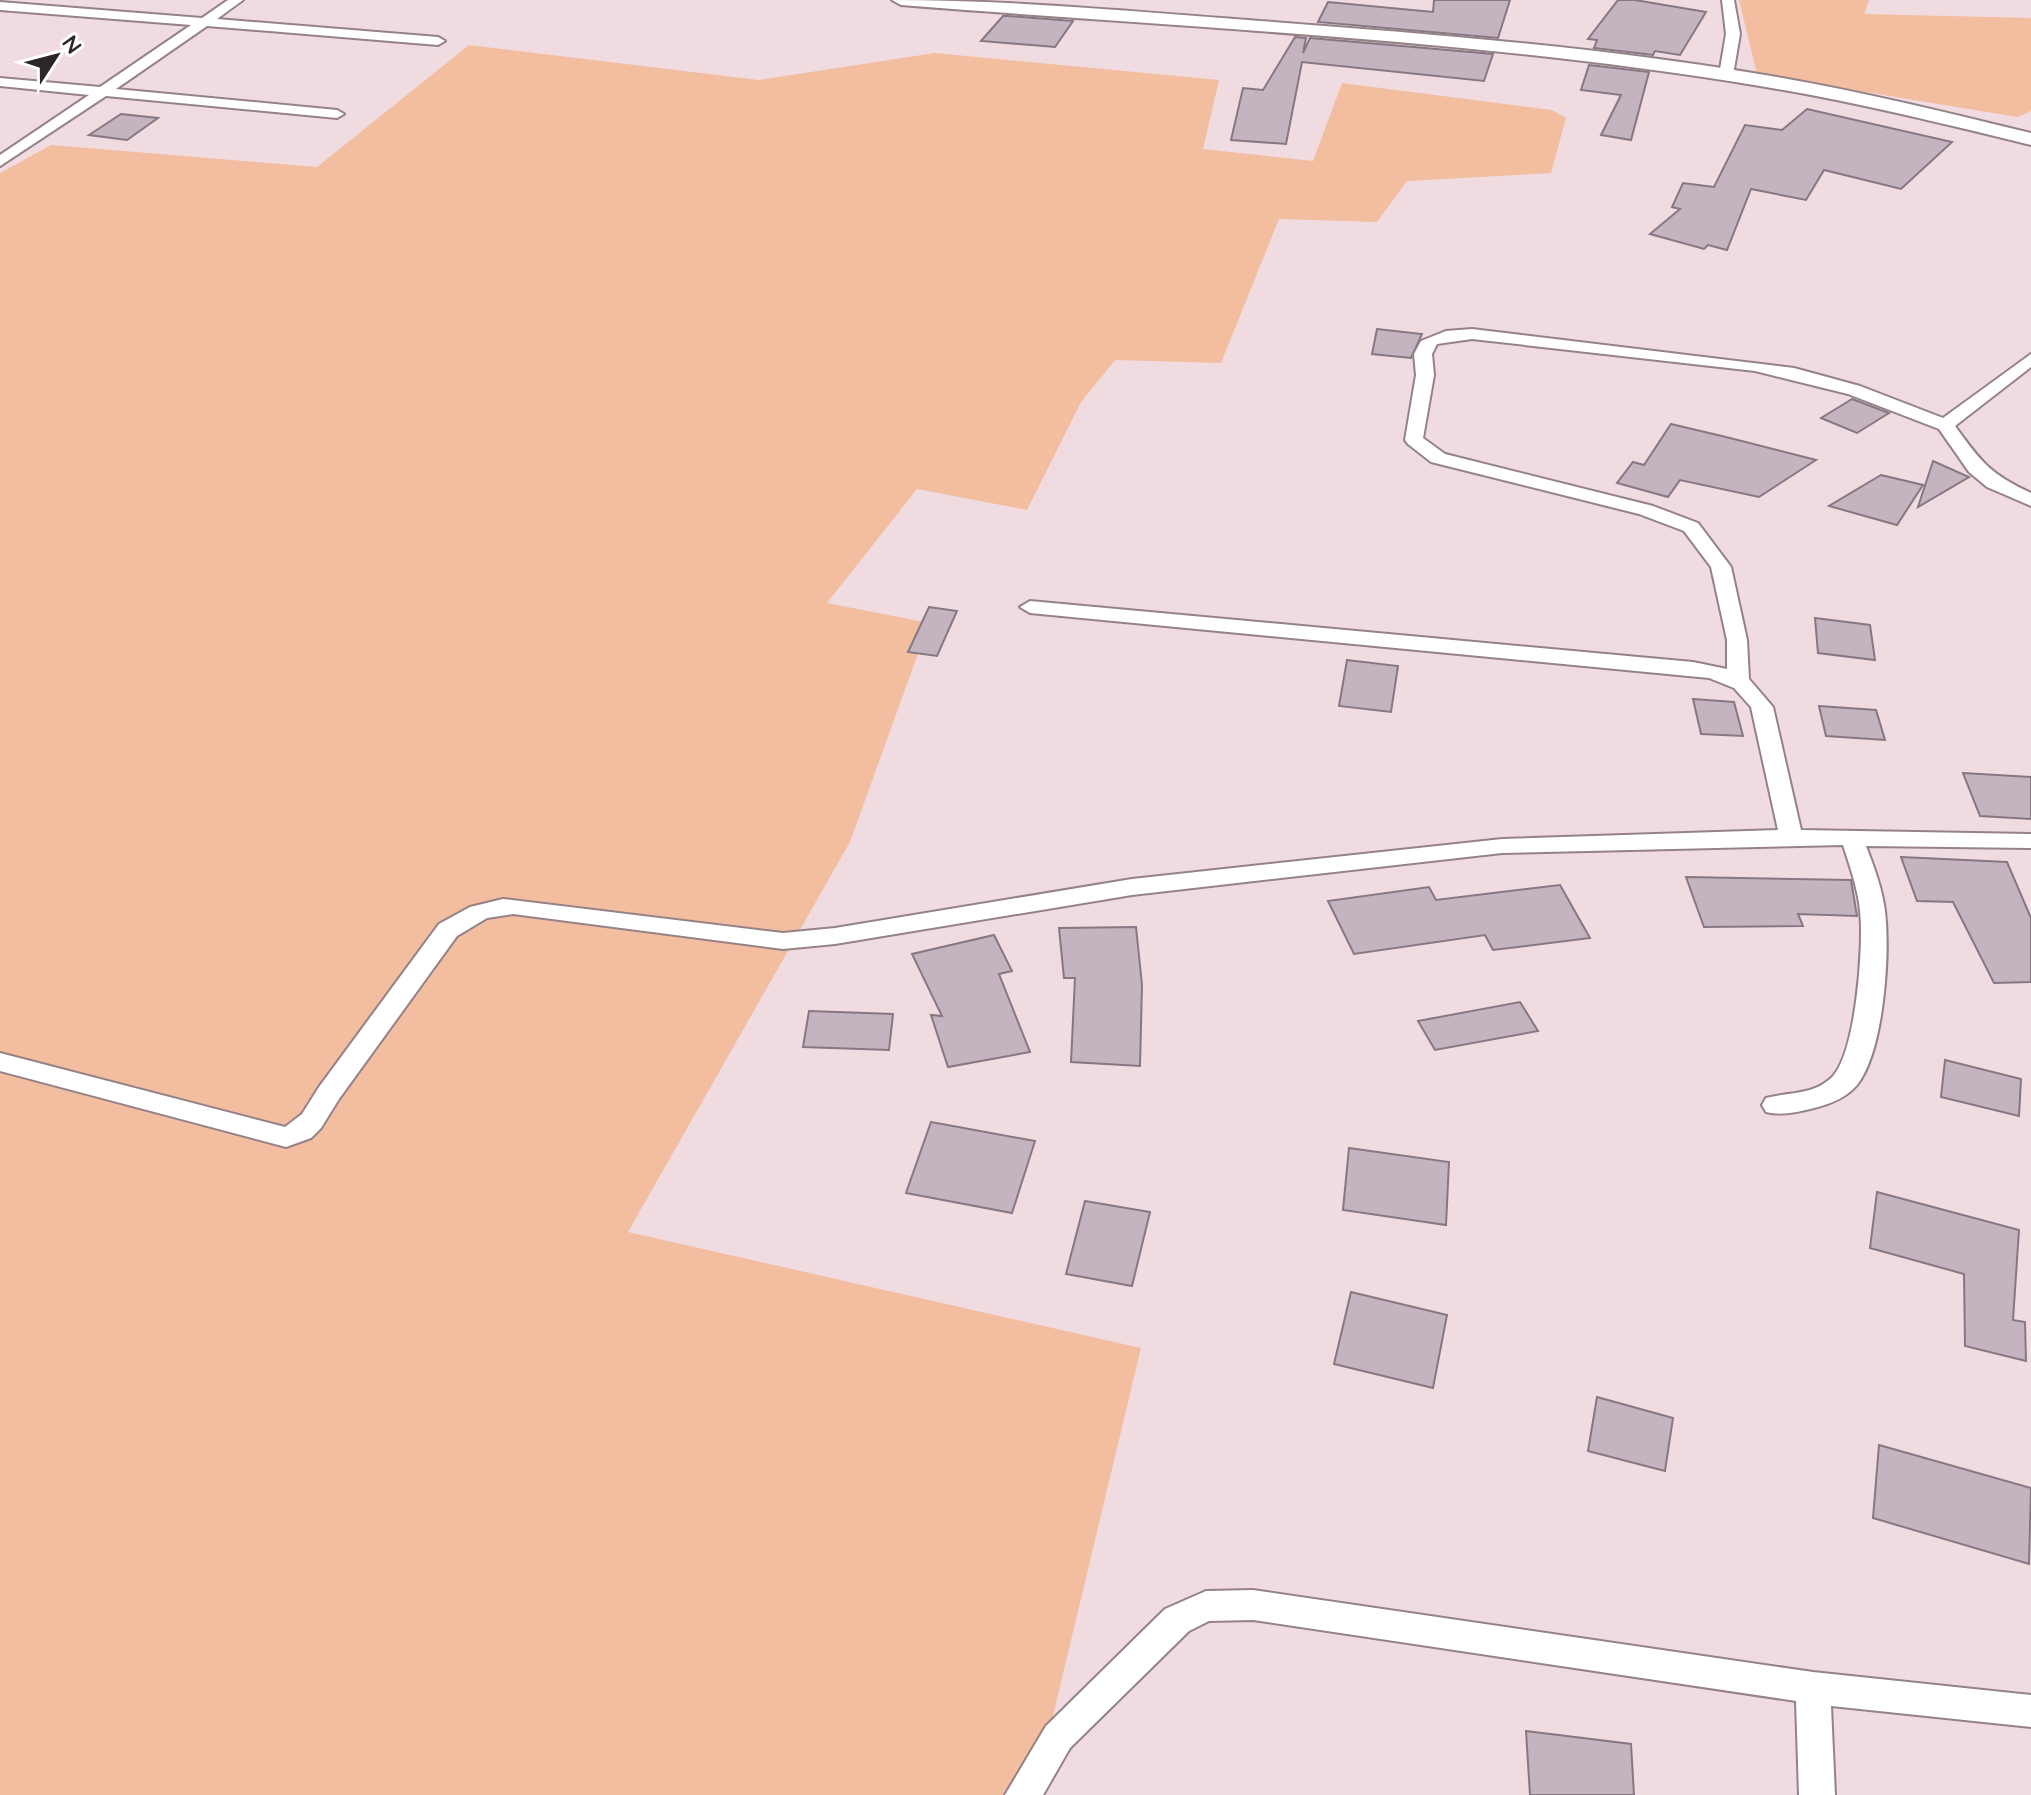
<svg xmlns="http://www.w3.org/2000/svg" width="2031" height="1795" viewBox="0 0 2031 1795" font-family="Quicksand,sans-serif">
  <rect width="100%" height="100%" fill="#f0dbe1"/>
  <g fill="#f3bda0">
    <path d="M1739 0H1869L1864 14 2031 18V111L2017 117 1757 74Z"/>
    <path d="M469 45 759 80 935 53 1219 80 1203 149 1313 161 1342 83 1552 110 1566 118 1551 173 1407 181 1377 222 1279 219 1221 363 1115 360 1081 402 1027 510 917 489 827 603 929 623 850 842 628 1232 1141 1348 1034 1795H0V173L51 145 317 167Z"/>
  </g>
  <g fill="#c4b4c0" stroke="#867783" stroke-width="2">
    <path d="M1434 0H1510L1498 38 1318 22 1328 2 1433 12Z"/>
    <path d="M1618 0H1635L1706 12 1680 55 1655 51 1653 55 1594 48 1597 40 1588 39Z"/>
    <path d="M1003 16H1008L1073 21 1055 47 981 41Z"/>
    <path d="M1295 37 1306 38 1303 53 1310 38 1493 54 1484 81 1302 62 1286 144 1231 140 1243 88 1263 90Z"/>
    <path d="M1589 65 1649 72 1631 140 1601 135 1621 95 1581 90Z"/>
    <path d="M1807 109 1952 142 1901 189 1824 170 1806 200 1751 189 1727 250 1708 245 1704 249 1650 234 1680 209 1672 207 1683 183 1714 187 1745 125 1782 130Z"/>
    <path d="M121 114 158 118 127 140 89 135Z"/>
    <path d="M1377 329 1422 334 1411 358 1372 354Z"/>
    <path d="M1852 399 1889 413 1857 433 1821 418Z"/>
    <path d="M1671 424 1726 437 1816 460 1759 497 1680 480 1668 497 1617 483 1633 462 1644 465Z"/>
    <path d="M1933 461 1969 477 1918 507Z"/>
    <path d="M1881 475 1923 485 1897 525 1829 506Z"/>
    <path d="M929 607 957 611 937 656 908 652Z"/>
    <path d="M1815 618 1870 625 1875 660 1818 653Z"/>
    <path d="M1347 660 1398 666 1391 712 1339 706Z"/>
    <path d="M1693 699 1734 702 1743 736 1701 734Z"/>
    <path d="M1819 706 1876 710 1885 740 1826 736Z"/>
    <path d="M1963 773 2031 777V819L1980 816Z"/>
    <path d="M1901 857 2007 862 2031 918V982L1994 983 1953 902 1917 901Z"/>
    <path d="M1686 877 1851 880 1857 916 1798 914 1803 926 1704 927Z"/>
    <path d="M1560 885 1590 938 1493 950 1485 935 1354 954 1328 901 1429 887 1436 900Z"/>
    <path d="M1136 927 1142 985 1140 1066 1071 1062 1075 978H1064L1059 928Z"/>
    <path d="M994 935 1012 971 999 974 1030 1052 948 1067 931 1015 942 1016 912 954Z"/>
    <path d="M1520 1002 1538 1031 1435 1050 1418 1021Z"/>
    <path d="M809 1011 893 1014 889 1050 803 1047Z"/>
    <path d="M1945 1060 2021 1079 2019 1116 1941 1097Z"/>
    <path d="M931 1122 1035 1141 1012 1213 906 1193Z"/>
    <path d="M1349 1148 1449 1162 1446 1225 1343 1210Z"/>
    <path d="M1877 1192 2019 1230 2013 1320 2025 1322 2026 1361 1965 1346 1964 1274 1870 1248Z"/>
    <path d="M1085 1201 1150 1212 1132 1286 1066 1274Z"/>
    <path d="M1351 1292 1447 1315 1433 1388 1334 1364Z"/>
    <path d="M1597 1397 1673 1418 1665 1471 1588 1451Z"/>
    <path d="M1879 1445 2031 1488 2029 1564 1873 1518Z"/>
    <path d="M1526 1731 1631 1744 1634 1795H1530Z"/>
  </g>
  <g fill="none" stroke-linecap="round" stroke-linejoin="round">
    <g stroke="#958287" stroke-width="4">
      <g id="street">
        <path d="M228 0H243L217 19 438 37 445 41 438 45 207 26 116 89 337 110 344 114 337 118 106 96 0 166V155L89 95 0 86V78L100 87 191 25 0 10V2L202 18Z"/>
        <path d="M1722 0H1734L1740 34 1733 75 1726 79 1719 75 1726 34Z"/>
        <path d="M1472 329 1794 368 1860 386 1943 418 2031 354V367L1955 426C1981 462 1990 474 2031 493V506L1987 487 1969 472 1939 429 1848 394 1755 371 1472 339 1437 344 1432 354 1434 375 1423 438 1445 454 1653 506 1698 523 1731 567 1747 640 1749 679 1773 707 1801 830 2031 834V848L1866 846C1874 867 1882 888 1885 911 1890 954 1884 1051 1857 1085 1846 1098 1830 1104 1814 1108 1799 1112 1781 1116 1766 1112L1762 1105 1766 1098C1788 1092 1812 1095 1830 1079 1856 1058 1864 945 1860 911 1858 889 1850 867 1843 845L1502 853 1132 895 835 944 783 949 513 914 487 918 457 936 339 1099 321 1128 311 1138 286 1147 0 1071V1053L285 1127 302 1114 319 1087 439 924 470 907 503 899 783 933 835 928 1132 879 1502 839 1778 830 1751 707 1734 688 1709 678 1030 613 1020 607 1030 601 1693 662 1727 669V640L1711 567 1684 531 1639 514 1431 462 1408 444 1405 440 1416 375 1414 354 1421 341 1446 331Z"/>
        <path d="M1253 1590 1813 1672 2031 1695V1727L1831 1706 1835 1795H1799L1796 1701 1253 1620 1209 1621 1189 1631 1070 1748 1043 1795H1005L1046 1726 1165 1609 1206 1591Z"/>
      </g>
    </g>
    <g stroke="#958287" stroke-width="4">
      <path id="secondary" d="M892 0C1011 0 1129 11 1248 20 1419 33 1590 46 1759 74 1851 89 1941 111 2031 133V145C1941 123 1851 101 1760 86 1476 39 1187 28 901 5Z"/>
    </g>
    <use href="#street" fill="#fff" fill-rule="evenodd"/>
    <use href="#secondary" fill="#fff" fill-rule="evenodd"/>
  </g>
  <g transform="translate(56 56) rotate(54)" stroke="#ffffff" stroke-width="6" paint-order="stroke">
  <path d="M0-6L14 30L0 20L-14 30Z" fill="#2d2628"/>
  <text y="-12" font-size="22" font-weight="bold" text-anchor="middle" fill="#2d2628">N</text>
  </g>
</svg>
